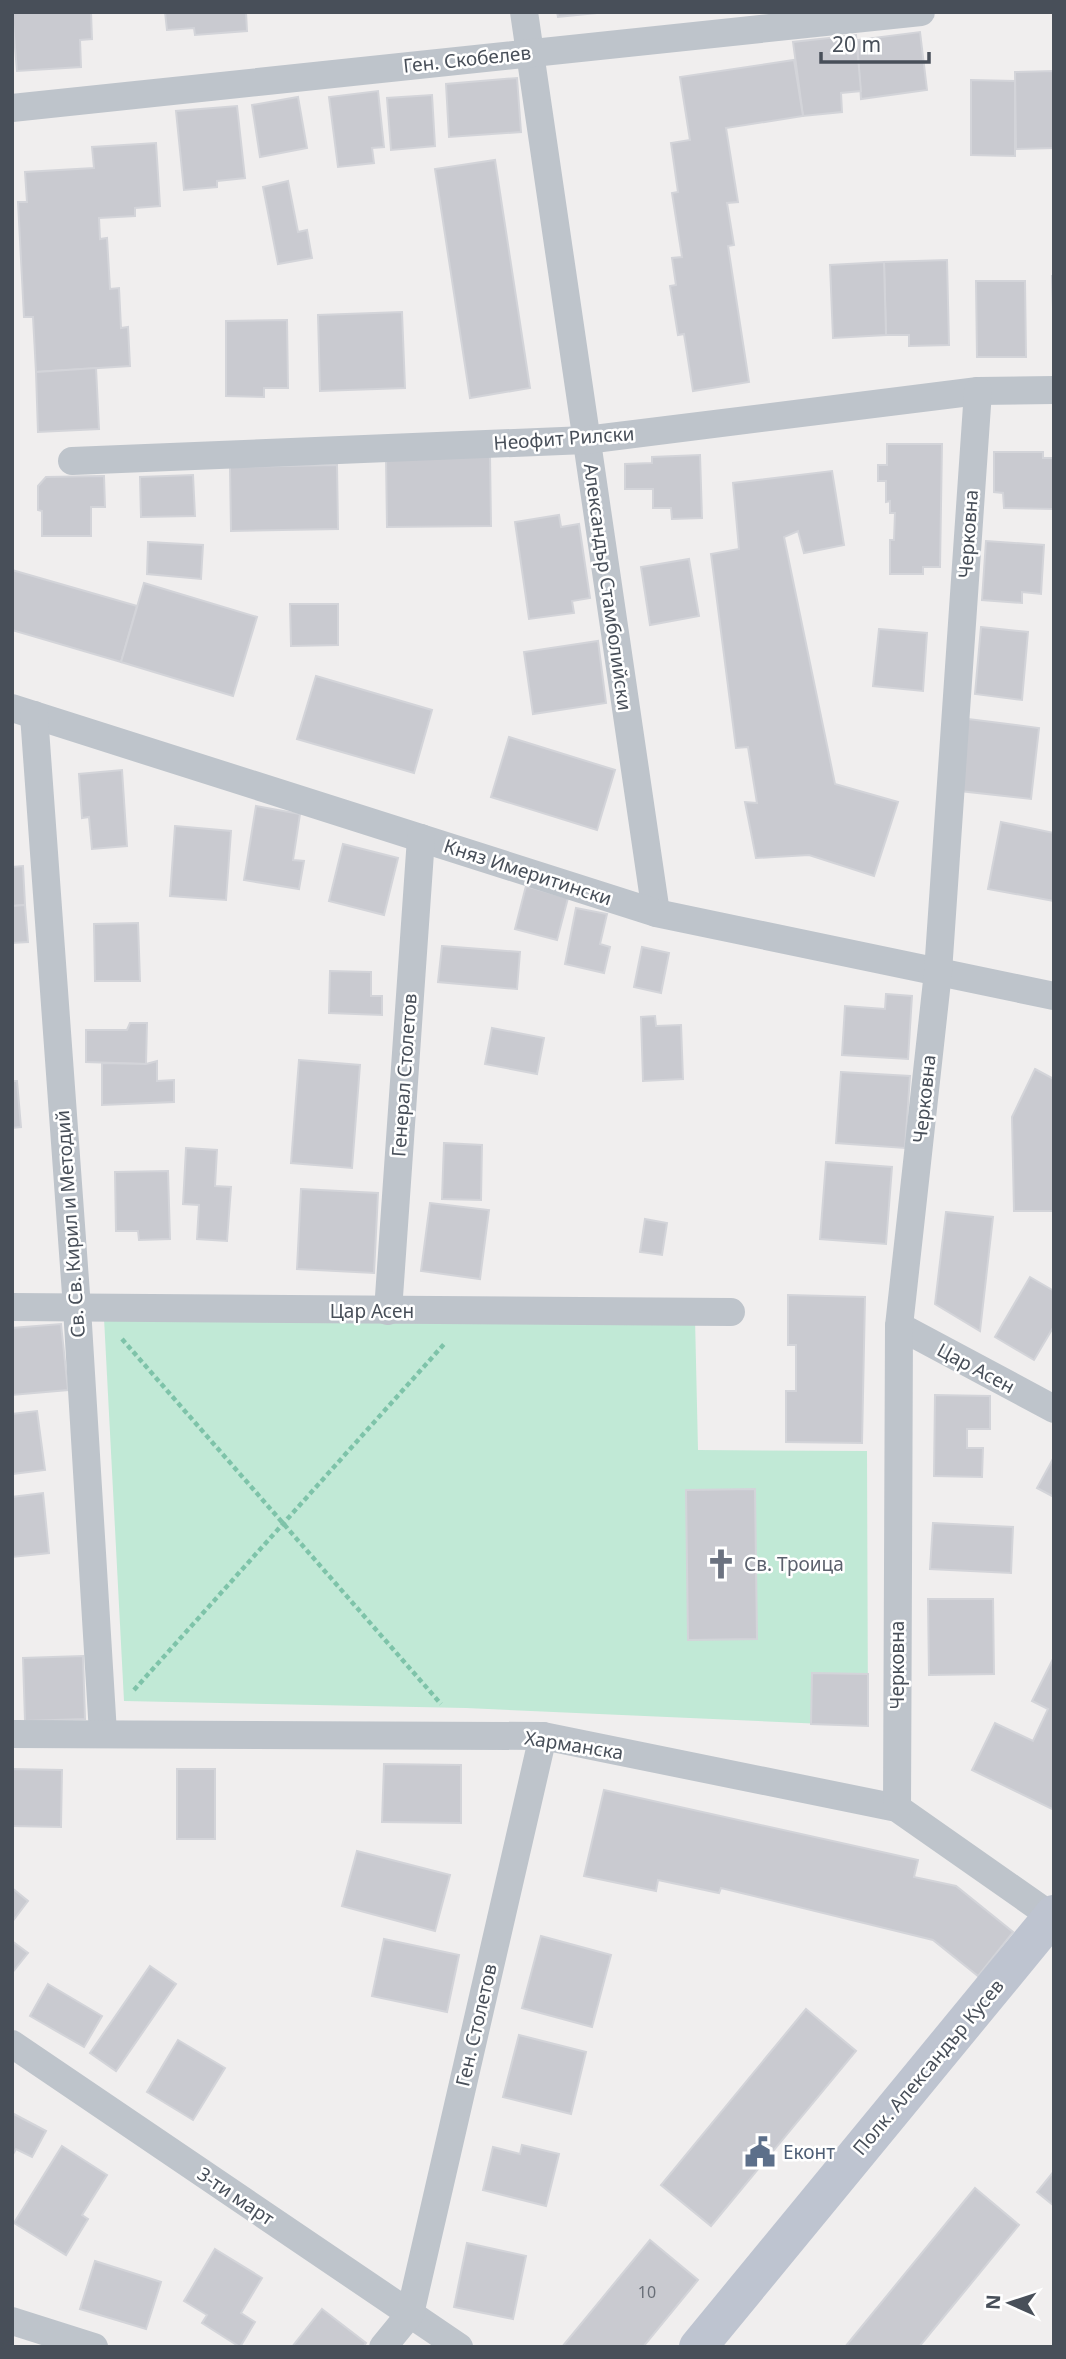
<svg xmlns="http://www.w3.org/2000/svg" width="1066" height="2359" viewBox="0 0 1066 2359" font-family="'Noto Sans',sans-serif">
  <rect width="100%" height="100%" fill="#f0eeee"/>
  <path fill="#c1e9d6" d="M104 1318H695L698 1450 867 1451 868 1726 466 1708 124 1701Z"/>
  <g fill="#c9cad0" stroke="#d3d4d9" stroke-width="2">
    <path d="M12 12H91L92 39 80 40 81 67 17 71Z"/>
    <path d="M165 12H246L247 31 195 35 194 28 167 30Z"/>
    <path d="M557 12H607L558 17Z"/>
    <path d="M920 32 927 90 861 99 857 40Z"/>
    <path d="M856 35 861 91 841 93 842 112 803 116 793 42Z"/>
    <path d="M794 60 803 116 726 128 738 202 727 203 734 245 728 246 749 382 693 391 684 334 678 335 670 286 676 285 672 258 682 257 672 193 678 192 671 143 690 140 680 77Z"/>
    <path d="M1054 71V148L1016 149 1015 72Z"/>
    <path d="M517 78 521 132 449 137 446 84Z"/>
    <path d="M971 80 1015 81V156L971 155Z"/>
    <path d="M378 91 384 147 372 148 374 163 338 167 329 97Z"/>
    <path d="M432 95 435 146 391 150 387 98Z"/>
    <path d="M298 97 307 148 260 157 252 105Z"/>
    <path d="M237 106 245 178 217 181V187L184 190 176 111Z"/>
    <path d="M156 143 160 206 135 208V216L99 218 100 239 107 238 110 289 119 288 121 328 128 327 130 366 36 372 33 317H24L18 202H27L25 172 94 168 92 147Z"/>
    <path d="M495 160 530 388 470 398 435 169Z"/>
    <path d="M288 181 298 232 307 230 312 258 278 264 263 187Z"/>
    <path d="M947 260 949 345 909 346V335H886L884 262Z"/>
    <path d="M884 262 886 335 833 338 830 265Z"/>
    <path d="M1052 276H1054V341Z"/>
    <path d="M976 281H1025L1026 357H977Z"/>
    <path d="M402 312 405 388 320 391 318 315Z"/>
    <path d="M287 320 288 388H264V397L226 396V321Z"/>
    <path d="M96 368 99 429 38 432 36 372Z"/>
    <path d="M887 444H942L940 567H923V574H890V540H894L895 513H890V501L886 502V481H878V465H887Z"/>
    <path d="M994 452H1043V458H1053L1054 509 1004 508 1003 493 994 492Z"/>
    <path d="M700 455 702 518 672 519 671 508H653V489H625V464L652 463V457Z"/>
    <path d="M490 456 491 526 387 527 386 457Z"/>
    <path d="M337 465 338 529 231 531 230 467Z"/>
    <path d="M832 471 844 545 804 553 798 531 784 537 835 784 898 802 874 876 809 855 756 858 745 802 757 803 748 747 736 748 711 554 739 549 733 483Z"/>
    <path d="M193 475 195 516 141 517 140 477Z"/>
    <path d="M104 476 105 507H91V536H42V511L38 510V486L46 477Z"/>
    <path d="M559 515 561 527 579 524 590 598 572 601 574 613 529 619 515 522Z"/>
    <path d="M986 541 1044 545 1041 594 1022 592V603L982 600Z"/>
    <path d="M148 542 203 545 201 579 147 574Z"/>
    <path d="M689 559 699 616 650 625 641 567Z"/>
    <path d="M12 570 137 606 121 662 12 630Z"/>
    <path d="M144 583 257 617 233 696 121 662Z"/>
    <path d="M290 604H338V645L291 646Z"/>
    <path d="M981 627 1028 632 1022 700 975 694Z"/>
    <path d="M879 629 927 633 923 691 873 686Z"/>
    <path d="M598 641 606 703 533 714 524 652Z"/>
    <path d="M316 676 432 710 414 773 297 739Z"/>
    <path d="M968 719 1039 728 1031 799 960 791Z"/>
    <path d="M509 737 615 770 597 830 491 797Z"/>
    <path d="M122 770 127 846 92 849 89 817 82 818 79 774Z"/>
    <path d="M256 806 300 814 293 860 304 861 299 889 244 880Z"/>
    <path d="M1001 822 1054 833V901L988 889Z"/>
    <path d="M175 826 231 831 226 900 170 896Z"/>
    <path d="M343 844 398 858 384 915 329 901Z"/>
    <path d="M23 866 25 905 12 906V867Z"/>
    <path d="M526 886 568 898 557 940 515 929Z"/>
    <path d="M25 905 28 942 12 943V906Z"/>
    <path d="M576 908 607 914 600 944 610 947 604 973 565 964Z"/>
    <path d="M138 923 140 981H95L94 924Z"/>
    <path d="M442 946 520 952 517 989 438 982Z"/>
    <path d="M642 947 669 953 661 993 634 987Z"/>
    <path d="M330 971 371 972V996H382V1015L329 1013Z"/>
    <path d="M886 994 912 996 908 1059 842 1055 845 1006 885 1009Z"/>
    <path d="M655 1016 656 1026 681 1025 683 1079 643 1081 641 1017Z"/>
    <path d="M130 1023H147L146 1064 86 1062V1030H127Z"/>
    <path d="M492 1028 544 1038 537 1074 485 1064Z"/>
    <path d="M299 1060 360 1065 352 1168 291 1163Z"/>
    <path d="M157 1061V1081L174 1080V1102L102 1105V1063L146 1064Z"/>
    <path d="M1035 1069 1054 1079V1211H1014L1012 1117Z"/>
    <path d="M841 1072 910 1076 905 1148 836 1143Z"/>
    <path d="M12 1081H17L21 1127 12 1128Z"/>
    <path d="M444 1143 482 1145 481 1200 442 1199Z"/>
    <path d="M186 1148 217 1150 215 1186 231 1187 227 1241 197 1239 199 1205 183 1204Z"/>
    <path d="M826 1162 892 1167 886 1244 820 1239Z"/>
    <path d="M168 1171 170 1239 139 1240 138 1231H116L115 1172Z"/>
    <path d="M301 1189 378 1193 374 1273 297 1269Z"/>
    <path d="M430 1203 489 1210 480 1279 421 1271Z"/>
    <path d="M946 1212 993 1217 980 1331 935 1304Z"/>
    <path d="M645 1219 667 1223 662 1255 640 1252Z"/>
    <path d="M1030 1277 1054 1291V1326L1034 1360 995 1337Z"/>
    <path d="M788 1295 865 1297 862 1443 786 1442V1391H796V1345H788Z"/>
    <path d="M61 1324 68 1390 12 1395V1328Z"/>
    <path d="M935 1395 990 1396V1429H967V1448H983L982 1477 934 1476Z"/>
    <path d="M37 1411 45 1470 12 1474V1414Z"/>
    <path d="M1054 1457V1497L1037 1488Z"/>
    <path d="M755 1489 757 1639 688 1640 686 1490Z"/>
    <path d="M43 1493 49 1553 12 1557V1497Z"/>
    <path d="M933 1523 1013 1527 1011 1573 930 1569Z"/>
    <path d="M928 1599H993L994 1674 929 1675Z"/>
    <path d="M83 1656 85 1719 25 1721 23 1658Z"/>
    <path d="M1054 1657V1810L972 1770 995 1723 1033 1741 1048 1709 1032 1701Z"/>
    <path d="M812 1673 868 1674V1726L811 1724Z"/>
    <path d="M384 1764 461 1765V1823L382 1822Z"/>
    <path d="M12 1769 62 1770 61 1827 12 1826Z"/>
    <rect x="177" y="1769" width="38" height="70"/>
    <path d="M604 1790 918 1860 914 1877 956 1886 1013 1932 978 1976 933 1940 721 1888 719 1893 658 1880 656 1891 584 1876Z"/>
    <path d="M357 1851 450 1875 435 1931 342 1906Z"/>
    <path d="M12 1888 28 1901 12 1922Z"/>
    <path d="M541 1936 611 1955 592 2027 522 2008Z"/>
    <path d="M384 1939 459 1955 447 2012 372 1996Z"/>
    <path d="M12 1941 28 1953 12 1973Z"/>
    <path d="M150 1966 176 1984 116 2071 90 2053Z"/>
    <path d="M48 1984 102 2016 84 2047 30 2016Z"/>
    <path d="M806 2009 856 2051 711 2226 661 2185Z"/>
    <path d="M519 2035 586 2052 571 2114 503 2097Z"/>
    <path d="M178 2040 225 2068 193 2120 147 2092Z"/>
    <path d="M12 2113 46 2131 32 2157 16 2149 12 2156Z"/>
    <path d="M522 2145 559 2154 546 2206 483 2190 493 2147 520 2154Z"/>
    <path d="M62 2146 107 2175 82 2215 88 2219 66 2255 14 2223Z"/>
    <path d="M1054 2171V2206L1037 2192Z"/>
    <path d="M975 2188 1019 2225 919 2347H845Z"/>
    <path d="M650 2240 698 2280 643 2347H562Z"/>
    <path d="M467 2243 526 2256 513 2319 454 2307Z"/>
    <path d="M215 2249 262 2278 241 2313 255 2322 240 2347 202 2323 207 2315 184 2301Z"/>
    <path d="M95 2261 161 2282 146 2329 80 2309Z"/>
    <path d="M322 2309 366 2343 363 2347H292Z"/>
  </g>
  <g fill="none" stroke-linecap="round" stroke-linejoin="round">
    <g stroke="#7ec3a9" stroke-width="4.5" stroke-dasharray="5 3.5" stroke-linecap="butt">
      <path d="M122 1339 441 1704"/>
      <path d="M134 1690 446 1342"/>
    </g>
    <g stroke="#bec4cb" stroke-width="28">
      <path d="M524 12 656 913"/>
      <path d="M12 108 921 12"/>
      <path d="M72 461 586 440 978 391 1054 390"/>
      <path d="M12 708 656 913 1054 996"/>
      <path d="M34 715 77 1308 103 1733"/>
      <path d="M12 1307 731 1312"/>
      <path d="M388 1311 421 838"/>
      <path d="M899 1326 1054 1409"/>
      <path d="M12 1734 543 1736 897 1808 1054 1918"/>
      <path d="M897 1808 899 1326 938 972 978 391"/>
      <path d="M12 2044 459 2347"/>
      <path d="M12 2321 94 2347"/>
      <path d="M383 2347 410 2314 543 1736"/>
    </g>
    <path stroke="#bec4d0" stroke-width="38" d="M698 2347 1054 1914"/>
  </g>
  <defs>
    <g id="church-bare" transform="scale(2.415)"><path d="M-1.2-6h2.4v3.5h3.3v2.4h-3.3V6h-2.4V-.1h-3.3v-2.4h3.3Z" fill="#6b7280" stroke="#fff" stroke-width="2.5" paint-order="stroke"/></g>
    <g id="civic-bare" transform="scale(2.415)"><path d="M-.6-6.5H3V-4.5H.6V-3L4-1V1h2V6H-6V1h2V-1L-.6-3ZM-1.2 2.5V6h2.4V2.5Z" fill="#5c6f8a" stroke="#fff" stroke-width="2.5" paint-order="stroke"/></g>
  </defs>
  <g fill-rule="evenodd">
    <use href="#church-bare" x="721" y="1564"/>
    <use href="#civic-bare" x="760" y="2152"/>
  </g>
  <g text-anchor="middle" stroke-width="5" stroke-linejoin="round" paint-order="stroke">
    <g font-size="16" fill="#686e77">
      <text x="647" y="2298">10</text>
    </g>
    <g font-size="19" fill="#484f59" stroke="#fff">
      <text transform="translate(467 59) rotate(-6)" y="7">Ген. Скобелев</text>
      <text transform="translate(564 438) rotate(-4)" y="7">Неофит Рилски</text>
      <text transform="translate(968 534) rotate(-86)" y="7">Черковна</text>
      <text transform="translate(608 587) rotate(82)" y="7">Александър Стамболийски</text>
      <text transform="translate(528 872) rotate(18)" y="7">Княз Имеритински</text>
      <text transform="translate(404 1075) rotate(-86)" y="7">Генерал Столетов</text>
      <text transform="translate(924 1099) rotate(-84)" y="7">Черковна</text>
      <text transform="translate(70 1224) rotate(-94)" y="7">Св. Св. Кирил и Методий</text>
      <text x="372" y="1318">Цар Асен</text>
      <text transform="translate(976 1368) rotate(28)" y="7">Цар Асен</text>
      <text transform="translate(897 1665) rotate(-90)" y="7">Черковна</text>
      <text transform="translate(574 1745) rotate(9)" y="7">Харманска</text>
      <text transform="translate(476 2025) rotate(-77)" y="7">Ген. Столетов</text>
      <text transform="translate(928 2067) rotate(-50)" y="7">Полк. Александър Кусев</text>
      <text transform="translate(236 2196) rotate(34)" y="7">3-ти март</text>
    </g>
    <g font-size="19" fill="#5b616d" stroke="#fff" text-anchor="start">
      <text x="744" y="1571">Св. Троица</text>
    </g>
    <g font-size="19" fill="#4e5e75" stroke="#fff" text-anchor="start">
      <text x="783" y="2159">Еконт</text>
    </g>
  </g>
  <rect width="1066" height="2359" fill="none" stroke="#484f59" stroke-width="28"/>
  <g transform="translate(1010 2303) rotate(273)" stroke="#ffffff" stroke-width="5" paint-order="stroke">
  <path d="M0-5L12 26L0 18L-12 26Z" fill="#484f59"/>
  <text y="-10" font-size="19" font-weight="bold" text-anchor="middle" fill="#484f59">N</text>
  </g>
  <path d="M821 52v10h108v-10" fill="none" stroke="#484f59" stroke-width="3.5"/>
  <text x="832" y="52" font-size="21" fill="#484f59" stroke="#ffffff" stroke-width="5" paint-order="stroke">20 m</text>
</svg>
